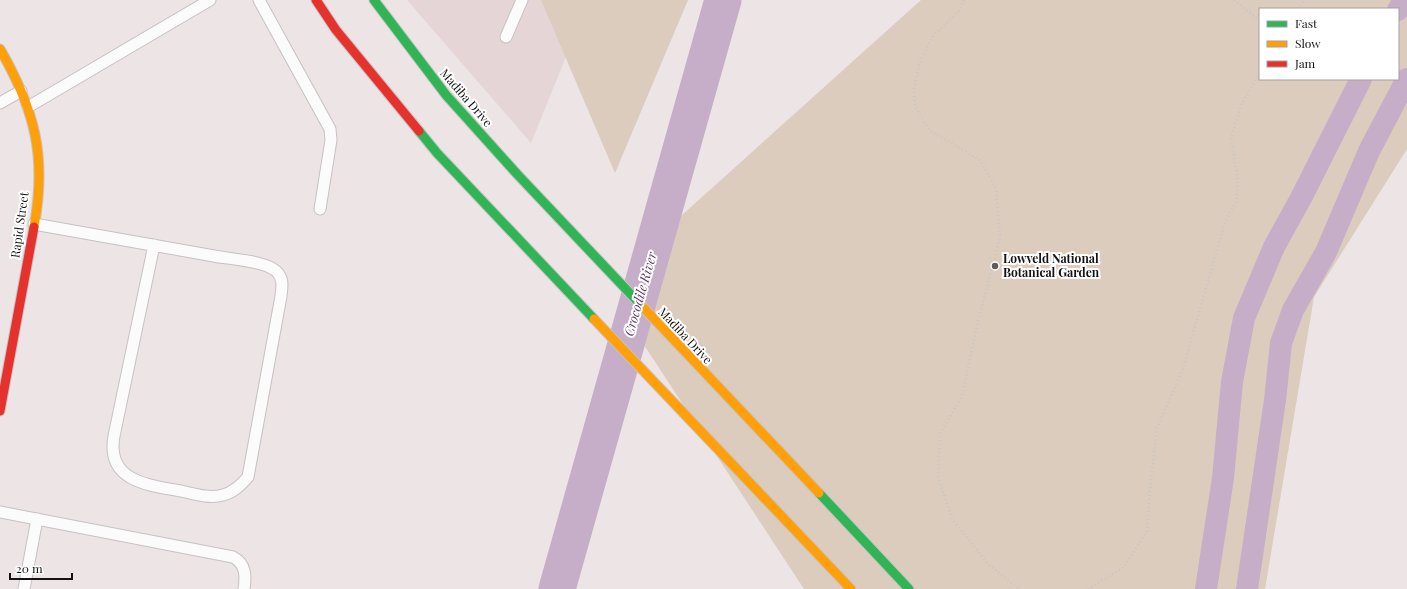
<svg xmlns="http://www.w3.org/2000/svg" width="1407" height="589" viewBox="0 0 1407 589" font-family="'Playfair Display',serif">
  <rect width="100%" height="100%" fill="#ece4e5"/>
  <path fill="#e5d5d6" d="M407 0H589L531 143Z"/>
  <g fill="#dcccbe" fill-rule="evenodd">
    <path d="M541 0H688L615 173Z"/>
    <path d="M921 0H1407V149L1314 297 1265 589H804L644 345 661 234ZM1260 9H1398V79H1260Z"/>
  </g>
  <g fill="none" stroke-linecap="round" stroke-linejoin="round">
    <g stroke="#c6aec8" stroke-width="22">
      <path d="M1398 10 1404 0"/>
      <path d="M1206 589 1223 478 1232 382 1244 318 1274 247 1301 198 1361 79"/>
      <path d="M1247 589 1275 400 1281 343 1293 310 1326 252 1369 151 1407 79"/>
    </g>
    <path stroke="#c6aec8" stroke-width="37" d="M557 589 723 0"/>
    <g stroke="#c7c1c2" stroke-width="13">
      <g id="lane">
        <path d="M259 0 330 129 331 140 320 209"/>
        <path d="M506 37 522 0"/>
        <path d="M0 103 21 91"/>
        <path d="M28 107 210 0"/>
        <path d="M34 224C94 235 154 245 214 256 230 259 265 261 276 271 284 278 282 287 281 296L248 477C241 485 234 492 223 495 210 499 194 494 181 491 147 485 106 481 114 436L154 245"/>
        <path d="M0 512 233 557C246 564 246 576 244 589"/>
        <path d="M24 589 37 519"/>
      </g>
    </g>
    <g stroke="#c7c1c2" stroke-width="11">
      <g id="fast">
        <path d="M374 0 446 95 517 174 640 304"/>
        <path d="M419 131 437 153 594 319"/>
        <path d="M819 493 909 589"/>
      </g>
    </g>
    <g stroke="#c7c1c2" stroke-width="11">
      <g id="slow">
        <path d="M0 49C35 110 47 157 34 227"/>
        <path d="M640 304 819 493"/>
        <path d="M594 319 851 589"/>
      </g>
    </g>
    <g stroke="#c7c1c2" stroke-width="11">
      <g id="jam">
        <path d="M316 0 336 30 419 131"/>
        <path d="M0 411 34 227"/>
      </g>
    </g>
    <g stroke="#c9c5c6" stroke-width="2.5" stroke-dasharray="1 3" stroke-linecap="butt">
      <path d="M964 0 959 11 932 37 919 64 914 90 915 106 929 130 981 161 996 189 1000 238 978 321 962 396 940 434 938 477 952 519 988 564 1019 589"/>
      <path d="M1234 0 1260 21"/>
      <path d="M1298 9 1304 0"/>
      <path d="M1088 589 1124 567 1147 531 1150 489 1157 428 1183 369 1225 221 1236 203 1238 180 1231 139 1241 105 1260 73"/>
    </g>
    <use href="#lane" stroke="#fcfbfb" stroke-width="11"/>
    <use href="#fast" stroke="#30b455" stroke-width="9"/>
    <use href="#slow" stroke="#ff9f0a" stroke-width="9"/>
    <use href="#jam" stroke="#e5322d" stroke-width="9"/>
  </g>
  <circle fill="#615b5c" stroke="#fff" stroke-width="1.5" cx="995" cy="266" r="4"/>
  <g text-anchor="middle" stroke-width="4" stroke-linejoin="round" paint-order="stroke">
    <g font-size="12" fill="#161112" stroke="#fff">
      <text transform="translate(466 98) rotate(49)" y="4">Madiba Drive</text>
      <text transform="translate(20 225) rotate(-82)" y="4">Rapid Street</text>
      <text transform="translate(685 336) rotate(47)" y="4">Madiba Drive</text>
    </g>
    <g font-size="12" font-weight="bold" fill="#161112" stroke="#fff" text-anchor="start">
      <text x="1003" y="263">Lowveld National<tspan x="1003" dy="14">Botanical Garden</tspan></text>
    </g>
    <g font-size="13" font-style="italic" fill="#61396a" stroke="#fff">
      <text transform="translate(640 294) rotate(-74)" y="5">Crocodile River</text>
    </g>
  </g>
  <rect x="1259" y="8" width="140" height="72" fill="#ffffff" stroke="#a2a0a0"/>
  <rect x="1267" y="21" width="20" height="6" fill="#30b455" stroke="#a2a0a0"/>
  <text x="1295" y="28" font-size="12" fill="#161112">Fast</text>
  <rect x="1267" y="41" width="20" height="6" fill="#ff9f0a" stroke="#a2a0a0"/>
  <text x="1295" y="48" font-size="12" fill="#161112">Slow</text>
  <rect x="1267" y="61" width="20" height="6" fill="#e5322d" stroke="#a2a0a0"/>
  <text x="1295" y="68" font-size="12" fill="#161112">Jam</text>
  <path d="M10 573v6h62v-6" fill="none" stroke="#161112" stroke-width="2"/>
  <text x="16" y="573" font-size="12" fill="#161112" stroke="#ffffff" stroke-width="3" paint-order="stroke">20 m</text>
</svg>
